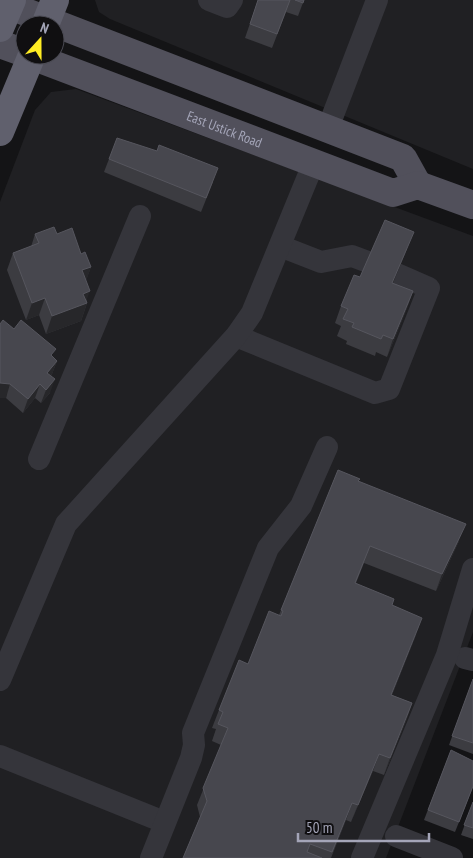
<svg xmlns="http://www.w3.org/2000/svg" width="473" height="858" viewBox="0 0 473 858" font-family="'PT Sans Narrow',sans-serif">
  <rect width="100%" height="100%" fill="#141416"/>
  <g fill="#202023">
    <path d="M95 0H473V169L110 19 99 12Z"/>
    <path d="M76 89 473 236V632L386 858H0V202L35 110 51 92Z"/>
  </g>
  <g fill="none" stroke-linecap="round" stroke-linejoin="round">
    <g stroke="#35353b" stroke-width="22">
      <path d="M209 0 227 7 232 0"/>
      <path d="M328 128 377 0"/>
      <path d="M280 246 321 262 352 256 368 262"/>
      <path d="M236 336 375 393 389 389 429 288 397 274"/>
      <path d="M39 459 140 216"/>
      <path d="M465 658 473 660"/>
      <path d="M0 680 66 524 236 336 252 313 314 162"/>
      <path d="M0 756 164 822"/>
      <path d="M396 836 452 858"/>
      <path d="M151 858 191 758 194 745 193 733 268 548 301 506 327 447"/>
      <path d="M362 858 447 655 473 569"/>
    </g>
    <g stroke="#51505b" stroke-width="28">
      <path d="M0 2 403 158 418 185"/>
      <path d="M0 44 25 53"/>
      <path id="s1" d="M29 55 393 193 418 185 473 205"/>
    </g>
    <g stroke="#60606d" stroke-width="28">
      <path d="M45 25 55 0"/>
      <path d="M0 28 12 0"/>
      <path d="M0 132 32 55"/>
    </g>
  </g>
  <g fill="#3c3c41">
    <path d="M258 0H304L298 16 286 12 272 48 245 38Z"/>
    <path d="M109 159 213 182 201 212 104 172Z"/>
    <path d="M35 234H57L81 254 91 267 86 280 87 303 81 321 46 334 39 315 26 320 7 270 13 253 31 247Z"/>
    <path d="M407 249 393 283 413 291 407 308 387 357 376 352 375 356 346 344 347 341 337 336 341 326 335 323 341 306Z"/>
    <path d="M14 329 57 361 52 374 51 376 50 393 41 403 35 398 23 413 6 398Z"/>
    <path d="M338 470 359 481 459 541 436 591 364 563 356 583 392 605 416 635 392 695 412 703 406 721 384 775 373 771 351 822 346 820 331 858H183L200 817 197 805 221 745 212 741 216 729 212 728 219 710 248 664 279 615Z"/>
    <path d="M473 679V754L449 745Z"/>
    <path d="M451 750 473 787 455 832 424 820Z"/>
    <path d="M473 802V839L461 835Z"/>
  </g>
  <g fill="#27272a">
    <path d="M414 232 386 300 392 283Z"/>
    <path d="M91 267 85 284 82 270Z"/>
    <path d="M90 291 85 304 87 303 81 321 46 334 52 316 83 294Z"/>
    <path d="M413 291 407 308 387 357 393 339Z"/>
    <path d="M45 298 39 315 26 320 32 303Z"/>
    <path d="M57 361 52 374 42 387 47 373Z"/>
    <path d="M55 379 50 393 41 403 46 390Z"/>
    <path d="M0 383 10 384 6 398H0Z"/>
    <path d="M40 384 35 398 23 413 28 399Z"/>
    <path d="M466 524 459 541 436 591 442 574Z"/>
    <path d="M422 618 416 635 385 712 391 695Z"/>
    <path d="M412 703 406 721 384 775 390 758Z"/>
    <path d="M379 754 373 771 351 822Z"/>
    <path d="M352 803 346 820 330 858Z"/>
  </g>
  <g fill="#47474e" stroke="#56565e">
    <path d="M258 0H290L277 34 250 24Z"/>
    <path d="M295 0H304L303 3Z"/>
    <path d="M117 138 157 151 159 145 218 168 206 198 109 159Z"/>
    <path d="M385 220 414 232 392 283 413 291 393 339 383 335 381 339 352 327 354 323 343 319 348 309 341 306 354 275 360 277Z"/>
    <path d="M54 227 57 234 72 228 81 254 85 252 91 267 82 270 90 291 83 294 87 303 52 316 45 298 32 303 13 253 39 243 35 234Z"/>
    <path d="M3 320 14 329 21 320 56 349 51 355 57 361 47 373 55 379 46 390 40 384 28 399 10 384 0 383V324Z"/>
    <path d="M338 470 360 479 358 481 466 524 442 574 370 546 355 583 394 599 392 605 422 618 391 695 412 703 390 758 379 754 358 805 352 803 332 852 310 844 307 852 322 858H183L207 801 203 788 228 728 218 724 223 712 219 710 239 660 248 664 269 611 281 616 283 611 281 610Z"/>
    <path d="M473 679V743L452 736Z"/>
    <path d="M451 750 473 761V786L459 822 428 810Z"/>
    <path d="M473 802V828L464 825Z"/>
  </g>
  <g text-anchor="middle" stroke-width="5" stroke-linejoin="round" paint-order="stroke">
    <g font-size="14" fill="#a4a5b8" stroke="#100f11">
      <text dy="5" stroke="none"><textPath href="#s1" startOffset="209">East Ustick Road</textPath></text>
    </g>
  </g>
  <g transform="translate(40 40) rotate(21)"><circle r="24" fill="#100f11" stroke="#4b4b54"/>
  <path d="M0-4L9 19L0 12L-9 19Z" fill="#ffed23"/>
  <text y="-8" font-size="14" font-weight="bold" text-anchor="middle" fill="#a4a5b8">N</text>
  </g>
  <path d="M298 833v8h131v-8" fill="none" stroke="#a4a5b8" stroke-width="2.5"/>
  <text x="306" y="833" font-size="15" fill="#a4a5b8" stroke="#100f11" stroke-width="4" paint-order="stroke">50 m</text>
</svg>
